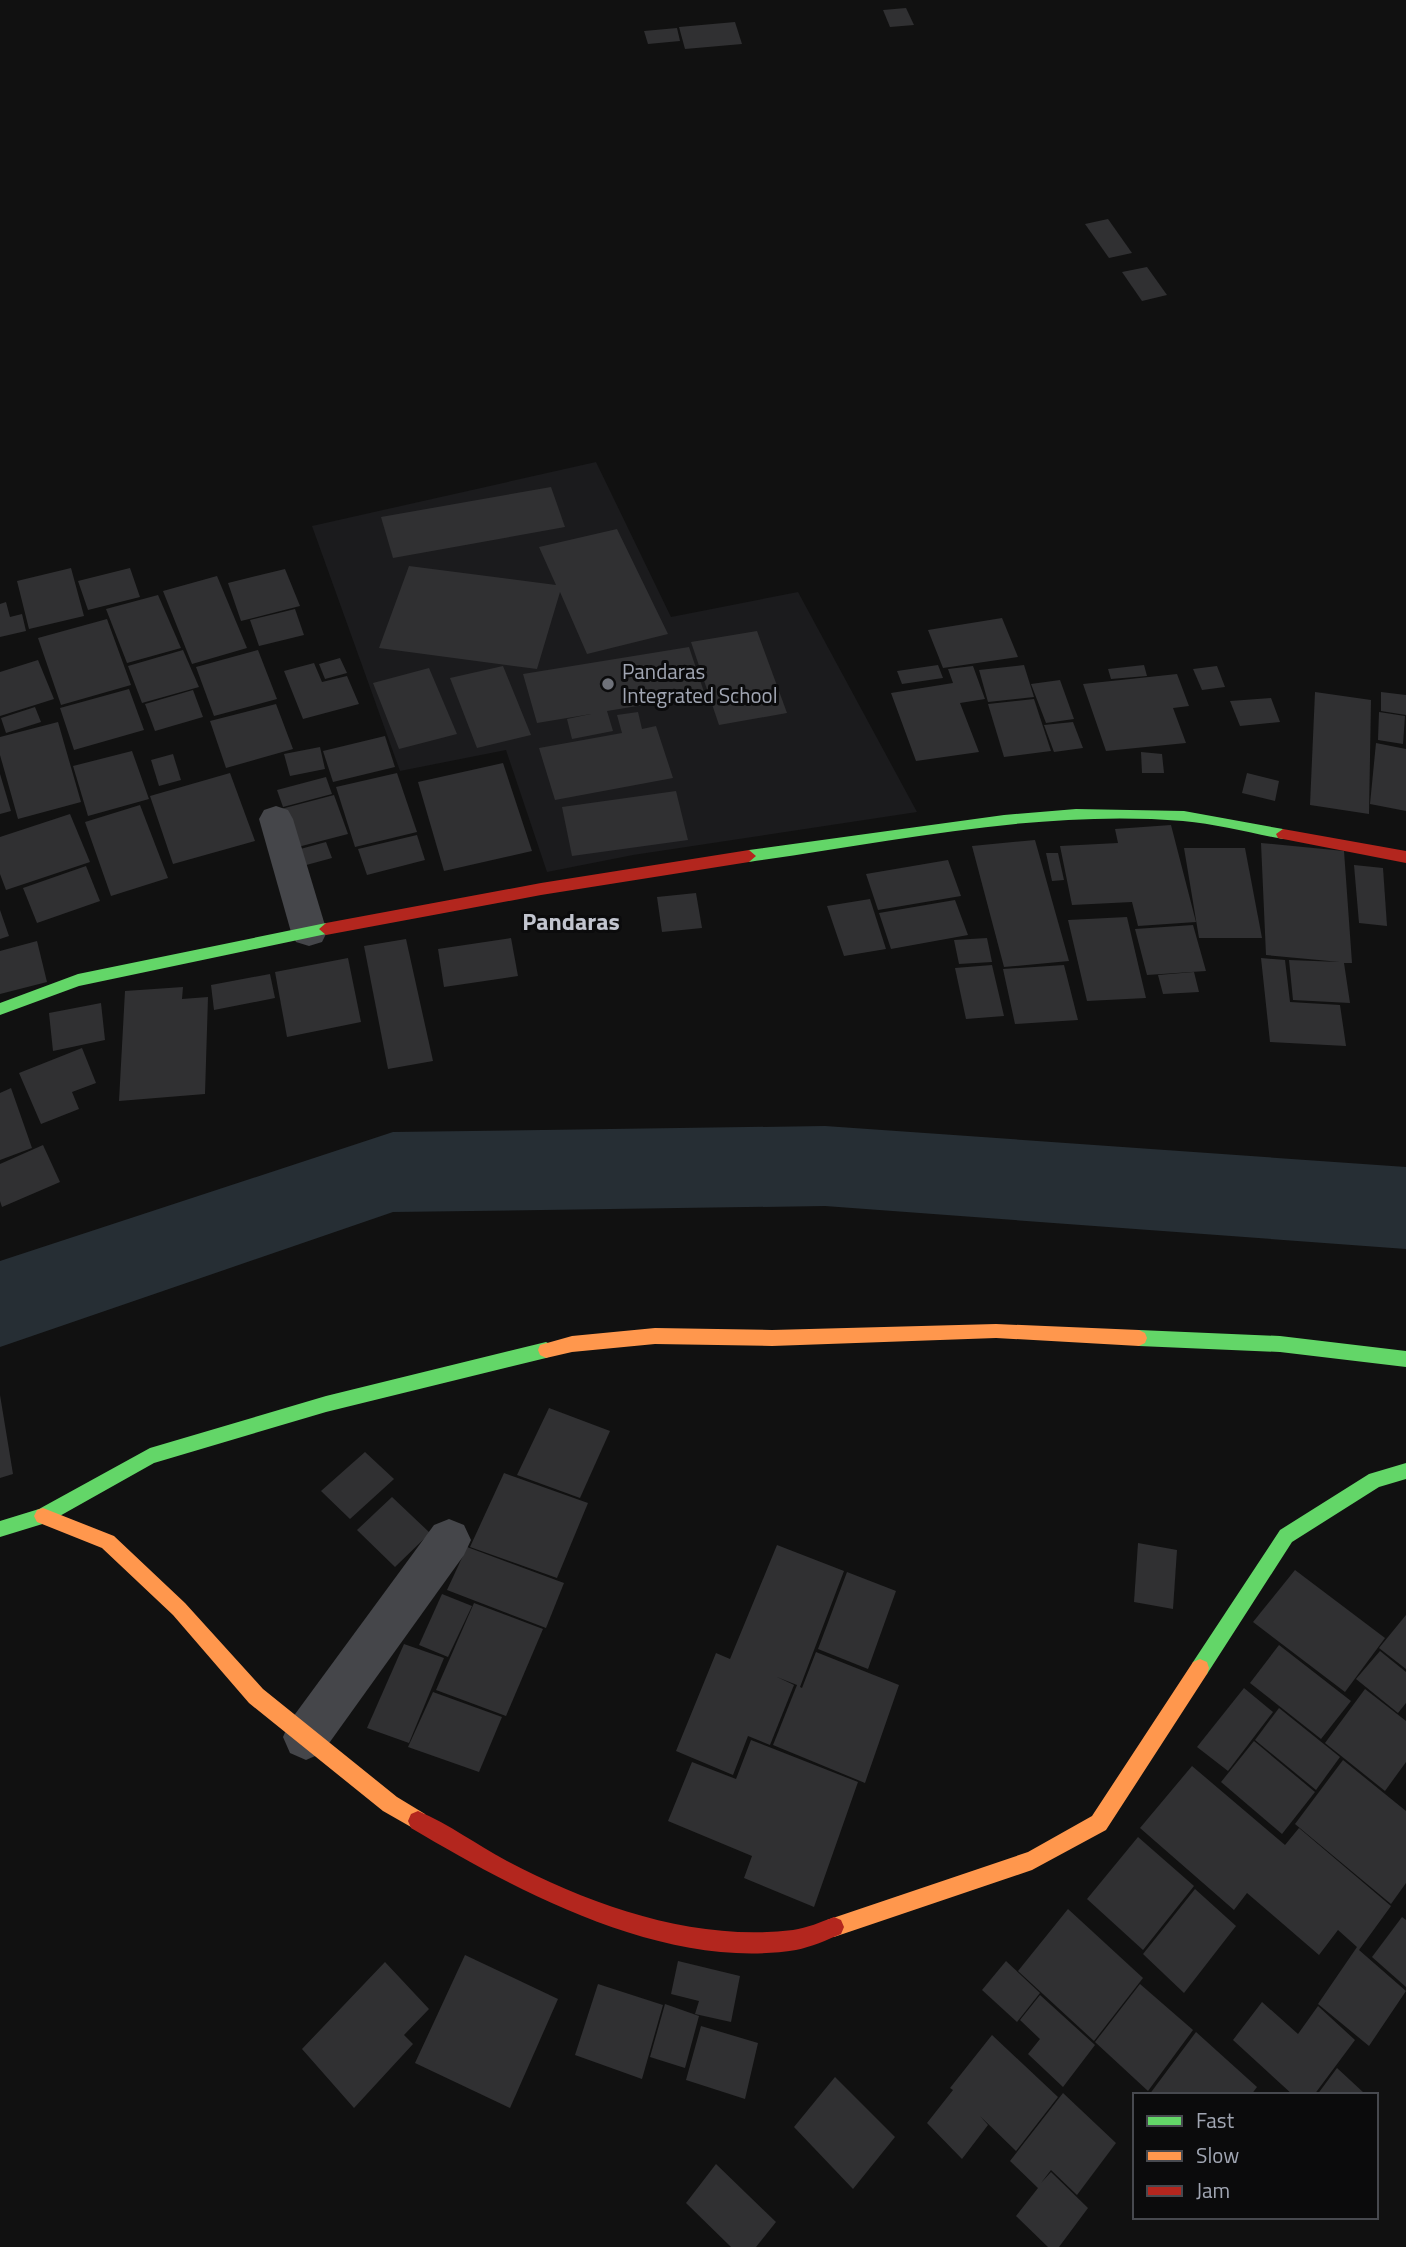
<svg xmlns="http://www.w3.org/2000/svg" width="1406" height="2247" viewBox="0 0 1406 2247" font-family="'Titillium Web',sans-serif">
  <rect width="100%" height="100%" fill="#111"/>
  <path fill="#1b1b1d" d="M596 462 671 617 798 592 917 812 633 855 547 872 506 750 400 771 312 526Z"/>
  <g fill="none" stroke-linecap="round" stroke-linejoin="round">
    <path fill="#262e34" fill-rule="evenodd" d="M825 1126 1406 1167V1249L825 1206 393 1212 0 1347V1261L393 1132Z"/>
  </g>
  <g fill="#303032">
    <path d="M906 8 914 25 890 27 883 10Z"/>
    <path d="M735 22 742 44 685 49 679 27Z"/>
    <path d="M677 28 680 41 648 44 644 31Z"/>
    <path d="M1108 219 1132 253 1109 258 1085 224Z"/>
    <path d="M1147 267 1167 295 1142 301 1122 272Z"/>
    <path d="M551 487 565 527 393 558 381 517Z"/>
    <path d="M617 529 668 634 587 654 560 592 537 669 379 648 409 566 556 585 539 547Z"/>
    <path d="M71 568 84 616 29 629 17 581Z"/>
    <path d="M130 568 140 597 88 610 78 581Z"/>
    <path d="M285 569 300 606 241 621 228 583Z"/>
    <path d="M217 576 247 648 192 664 163 591Z"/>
    <path d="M158 595 181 648 127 663 106 609Z"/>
    <path d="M6 602 10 617 22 614 26 631 0 637V604Z"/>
    <path d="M295 609 304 635 259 646 250 620Z"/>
    <path d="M1002 618 1018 657 943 668 928 630Z"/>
    <path d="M107 619 131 685 61 705 38 638Z"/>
    <path d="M757 631 787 713 719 725 691 642Z"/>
    <path d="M689 647 705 695 607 711 613 731 572 739 567 719 591 714 537 723 523 674Z"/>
    <path d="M183 650 199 687 142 703 128 666Z"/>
    <path d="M258 650 277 699 214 716 196 667Z"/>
    <path d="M340 658 347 673 325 679 319 664Z"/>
    <path d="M38 660 54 699 0 716V672Z"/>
    <path d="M314 663 322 682 347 676 359 704 303 719 284 671Z"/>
    <path d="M938 665 943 678 902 684 897 671Z"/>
    <path d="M1024 665 1034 697 988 702 979 670Z"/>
    <path d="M1144 665 1147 676 1111 679 1108 669Z"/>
    <path d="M503 666 531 735 477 748 450 678Z"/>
    <path d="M973 666 985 699 960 703 979 752 916 761 891 693 953 683 948 669Z"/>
    <path d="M1217 666 1225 687 1202 690 1193 669Z"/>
    <path d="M429 668 457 734 399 749 373 683Z"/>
    <path d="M1177 674 1189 706 1173 708 1186 743 1106 751 1083 684Z"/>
    <path d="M1060 680 1074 719 1046 723 1031 684Z"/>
    <path d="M129 689 144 730 74 750 60 708Z"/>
    <path d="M193 690 203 717 155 731 145 704Z"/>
    <path d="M1315 692 1371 700 1369 814 1310 805Z"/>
    <path d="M1381 692 1406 695V715L1381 711Z"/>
    <path d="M1271 698 1280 722 1240 726 1230 701Z"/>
    <path d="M1034 699 1051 751 1004 757 988 704Z"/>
    <path d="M276 704 293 749 226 768 210 721Z"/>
    <path d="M35 707 41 722 6 733 1 718Z"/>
    <path d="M638 712 642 729 656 726 673 778 555 800 539 748 622 733 617 715Z"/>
    <path d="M1379 712 1405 716 1403 744 1378 740Z"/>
    <path d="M58 722 81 802 18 819 0 755V737Z"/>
    <path d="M1073 722 1083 748 1054 752 1044 725Z"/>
    <path d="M385 736 395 767 333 782 323 751Z"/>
    <path d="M1376 743 1406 749V811L1370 804Z"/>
    <path d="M320 747 325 769 290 776 284 754Z"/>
    <path d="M132 751 149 799 88 816 73 766Z"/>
    <path d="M1141 752 1162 754 1164 773H1142Z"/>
    <path d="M173 754 181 780 159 786 151 760Z"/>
    <path d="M503 763 532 851 444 871 418 782Z"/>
    <path d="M230 773 255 841 173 864 150 796Z"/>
    <path d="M397 773 417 832 355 847 336 787Z"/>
    <path d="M1247 773 1279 781 1275 801 1242 793Z"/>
    <path d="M0 774 11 811 0 814Z"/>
    <path d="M326 777 332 794 283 807 277 790Z"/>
    <path d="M676 791 688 840 572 856 562 807Z"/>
    <path d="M334 795 348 834 294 848 281 809Z"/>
    <path d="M140 805 168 878 111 896 85 822Z"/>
    <path d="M70 814 90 862 6 890 0 874V837Z"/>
    <path d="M1171 825 1196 922 1138 926 1132 902 1072 905 1060 846 1118 843 1115 829Z"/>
    <path d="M417 835 425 860 367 875 358 849Z"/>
    <path d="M1035 840 1069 961 1004 967 972 846Z"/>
    <path d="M326 842 332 858 299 867 293 851Z"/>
    <path d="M1261 843 1344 851 1352 963H1344L1350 1003 1293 1000 1289 960 1340 962 1266 955Z"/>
    <path d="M1184 848H1245L1262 938H1199Z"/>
    <path d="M1046 853H1058L1064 880 1052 881Z"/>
    <path d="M948 860 961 896 878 910 866 874Z"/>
    <path d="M1354 865 1383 868 1387 926 1359 923Z"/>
    <path d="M86 866 100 901 37 923 23 888Z"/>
    <path d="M696 893 702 928 662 932 657 897Z"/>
    <path d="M870 899 886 949 844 956 827 906Z"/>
    <path d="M955 900 968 935 891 949 879 913Z"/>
    <path d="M0 910 9 936 0 939Z"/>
    <path d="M1127 917 1146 998 1087 1001 1068 920Z"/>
    <path d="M1193 925 1206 971 1147 975 1135 929Z"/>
    <path d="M511 938 518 976 444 987 438 949Z"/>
    <path d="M987 938 992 962 959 964 954 940Z"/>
    <path d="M406 939 433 1061 388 1069 364 946Z"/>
    <path d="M37 941 47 982 0 994V951Z"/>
    <path d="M348 958 361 1022 287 1037 275 972Z"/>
    <path d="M1261 958 1285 960 1290 1002 1340 1005 1346 1046 1270 1042Z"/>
    <path d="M992 965 1004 1016 966 1019 955 968Z"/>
    <path d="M1064 965 1078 1020 1015 1024 1003 969Z"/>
    <path d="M1194 972 1199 992 1163 994 1158 975Z"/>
    <path d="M270 974 275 998 214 1010 211 985Z"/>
    <path d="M183 987 182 999 208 997 205 1094 119 1101 125 991Z"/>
    <path d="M101 1003 105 1040 53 1051 49 1013Z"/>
    <path d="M82 1048 96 1083 72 1092 79 1109 41 1124 19 1073Z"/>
    <path d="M11 1088 32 1148 0 1160V1093Z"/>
    <path d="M43 1145 60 1182 2 1207 0 1201V1164Z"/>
    <path d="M0 1395 13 1474 0 1478Z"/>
    <path d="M549 1408 610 1431 580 1498 517 1475Z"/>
    <path d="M365 1452 394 1479 350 1519 321 1491Z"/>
    <path d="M504 1473 588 1503 557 1578 470 1547Z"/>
    <path d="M392 1497 430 1533 395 1567 357 1530Z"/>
    <path d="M1138 1543 1177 1550 1173 1609 1134 1602Z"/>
    <path d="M777 1545 844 1571 800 1687 802 1688 816 1652 899 1685 865 1783 773 1745 797 1685 777 1677 794 1685 770 1745 748 1736 733 1775 676 1751 716 1653 730 1659Z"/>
    <path d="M467 1547 564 1583 546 1628 447 1590Z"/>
    <path d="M1295 1570 1385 1638 1345 1692 1253 1622Z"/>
    <path d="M847 1572 896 1591 868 1669 818 1649Z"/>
    <path d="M442 1594 472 1606 448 1657 419 1645Z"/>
    <path d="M474 1603 543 1629 506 1716 436 1690Z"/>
    <path d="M1406 1615V1669L1379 1648Z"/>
    <path d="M404 1644 444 1658 409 1743 367 1728Z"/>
    <path d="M1279 1645 1351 1701 1321 1739 1250 1683Z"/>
    <path d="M1380 1651 1406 1672V1703L1398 1713 1356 1679Z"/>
    <path d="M1244 1688 1273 1712 1228 1771 1197 1747Z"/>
    <path d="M1365 1689 1406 1721V1762L1385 1791 1325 1743Z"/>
    <path d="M433 1692 502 1717 479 1772 408 1747Z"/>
    <path d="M1279 1708 1340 1757 1316 1790 1255 1740Z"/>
    <path d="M751 1740 858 1782 814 1907 744 1878 752 1856 668 1821 692 1762 736 1779Z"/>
    <path d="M1254 1741 1315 1792 1282 1834 1221 1782Z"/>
    <path d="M1343 1760 1406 1811V1883L1391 1904 1295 1824Z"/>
    <path d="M1192 1766 1285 1845 1299 1828 1391 1906 1359 1950 1406 1991 1369 2046 1318 2004 1357 1947 1338 1930 1319 1955 1247 1893 1234 1910 1140 1828Z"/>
    <path d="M1138 1837 1194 1886 1143 1950 1087 1899Z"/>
    <path d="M1195 1889 1236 1926 1184 1993 1143 1954Z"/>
    <path d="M1068 1909 1143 1978 1094 2041 1018 1971Z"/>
    <path d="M1402 1917 1406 1920V1987L1372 1957Z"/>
    <path d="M465 1955 558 1999 510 2108 415 2063Z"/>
    <path d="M678 1961 740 1976 731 2022 695 2014 699 2001 671 1994Z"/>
    <path d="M1006 1961 1040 1993 1017 2022 982 1990Z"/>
    <path d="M385 1962 429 2009 404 2035 413 2044 354 2108 302 2049Z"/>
    <path d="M598 1984 663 2005 642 2079 575 2055Z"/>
    <path d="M1140 1984 1193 2030 1148 2091 1095 2042Z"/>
    <path d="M1040 1995 1095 2045 1063 2087 1028 2054 1040 2039 1020 2020Z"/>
    <path d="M1262 2002 1298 2034 1318 2006 1355 2040 1314 2095H1293L1233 2040Z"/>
    <path d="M665 2004 699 2016 685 2068 650 2057Z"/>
    <path d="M701 2026 758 2043 745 2099 686 2080Z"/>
    <path d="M1196 2032 1257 2087 1251 2095H1149Z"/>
    <path d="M992 2035 1058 2097 1016 2151 980 2116 988 2125 962 2159 927 2123 953 2090 950 2088Z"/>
    <path d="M1337 2068 1364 2093 1363 2095H1317Z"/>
    <path d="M835 2077 895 2137 853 2189 794 2127Z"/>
    <path d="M1063 2093 1116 2143 1077 2195 1051 2170 1041 2183 1051 2172 1088 2208 1059 2247H1048L1016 2216 1038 2188 1010 2161Z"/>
    <path d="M716 2164 776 2222 756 2247H731L686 2203Z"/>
  </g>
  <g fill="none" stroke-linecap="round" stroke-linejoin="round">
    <g fill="#45464a" fill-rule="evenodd">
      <path d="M276 806 288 810 293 819 327 932 322 942 309 946 296 942 291 932 259 819 264 810Z"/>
      <path d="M449 1519 464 1525 471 1540 464 1555 322 1753 306 1760 290 1753 283 1737 290 1721 434 1525Z"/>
    </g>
    <g fill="#63d668" fill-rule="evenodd">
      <path d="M1076 809 1184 811 1283 829 1290 834 1283 839C1250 833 1217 824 1183 821 1042 809 889 842 749 862L742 856 749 850 1004 815Z"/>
      <path d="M326 923 331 925 333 929 331 933 79 986 0 1015V1003L78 974Z"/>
      <path d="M1139 1330 1280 1336 1406 1351V1367L1280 1352 1139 1346 1133 1343 1131 1338 1133 1333Z"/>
      <path d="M546 1342 552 1345 554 1350 552 1355 546 1358 326 1412 154 1463 49 1522 0 1537V1521L39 1509 150 1448 326 1396Z"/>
      <path d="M1406 1463V1479L1379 1487 1292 1542 1207 1674 1200 1677 1193 1674 1191 1668 1193 1662 1280 1530 1369 1474Z"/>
    </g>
    <g fill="#ff974d" fill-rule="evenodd">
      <path d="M996 1324 1139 1330 1145 1333 1147 1338 1145 1343 1139 1346 996 1338 772 1346 655 1344 572 1352 546 1358 540 1355 538 1350 540 1345 572 1336 655 1328 772 1330Z"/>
      <path d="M43 1508 114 1536 185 1603 263 1689 397 1797 425 1814 428 1821 425 1828 418 1831 383 1811 249 1703 173 1615 102 1548 37 1522 34 1516 37 1510Z"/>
      <path d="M1200 1659 1207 1662 1209 1668 1207 1674 1106 1830 1032 1870 834 1937 827 1934 824 1927 827 1920 1028 1852 1092 1816 1193 1662Z"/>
    </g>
    <g fill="#b3261e" fill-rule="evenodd">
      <path d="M1283 829 1406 851V863L1278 838 1276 834Z"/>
      <path d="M749 850 756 856 749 862 541 895 326 935 319 929 326 923 541 883Z"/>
      <path d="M418 1811C449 1824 477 1845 507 1861 593 1906 695 1942 793 1930 807 1928 821 1922 834 1917L841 1920 844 1927 841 1934C827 1940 811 1947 796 1950 665 1971 519 1892 411 1828L408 1821 411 1814Z"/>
    </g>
  </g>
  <circle fill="#6f727a" stroke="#0b0b0c" stroke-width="2.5" cx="608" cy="684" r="7"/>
  <g text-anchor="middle" stroke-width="6" stroke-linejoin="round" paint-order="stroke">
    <g font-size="21" fill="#a1a6b3" stroke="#0b0b0c" text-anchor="start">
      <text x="622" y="679">Pandaras<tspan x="622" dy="24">Integrated School</tspan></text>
    </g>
    <g font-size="24" font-weight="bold" fill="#c2c5cf" stroke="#0b0b0c">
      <text x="571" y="930">Pandaras</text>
    </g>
  </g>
  <rect x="1133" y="2093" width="245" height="126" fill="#0b0b0c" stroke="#47494f" stroke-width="2"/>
  <rect x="1147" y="2116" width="35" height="10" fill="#63d668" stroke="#47494f" stroke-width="2"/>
  <text x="1196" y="2128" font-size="21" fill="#a1a6b3">Fast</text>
  <rect x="1147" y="2151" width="35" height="10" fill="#ff974d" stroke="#47494f" stroke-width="2"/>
  <text x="1196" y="2163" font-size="21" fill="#a1a6b3">Slow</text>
  <rect x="1147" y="2186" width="35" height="10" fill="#b3261e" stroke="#47494f" stroke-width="2"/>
  <text x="1196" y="2198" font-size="21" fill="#a1a6b3">Jam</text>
</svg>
